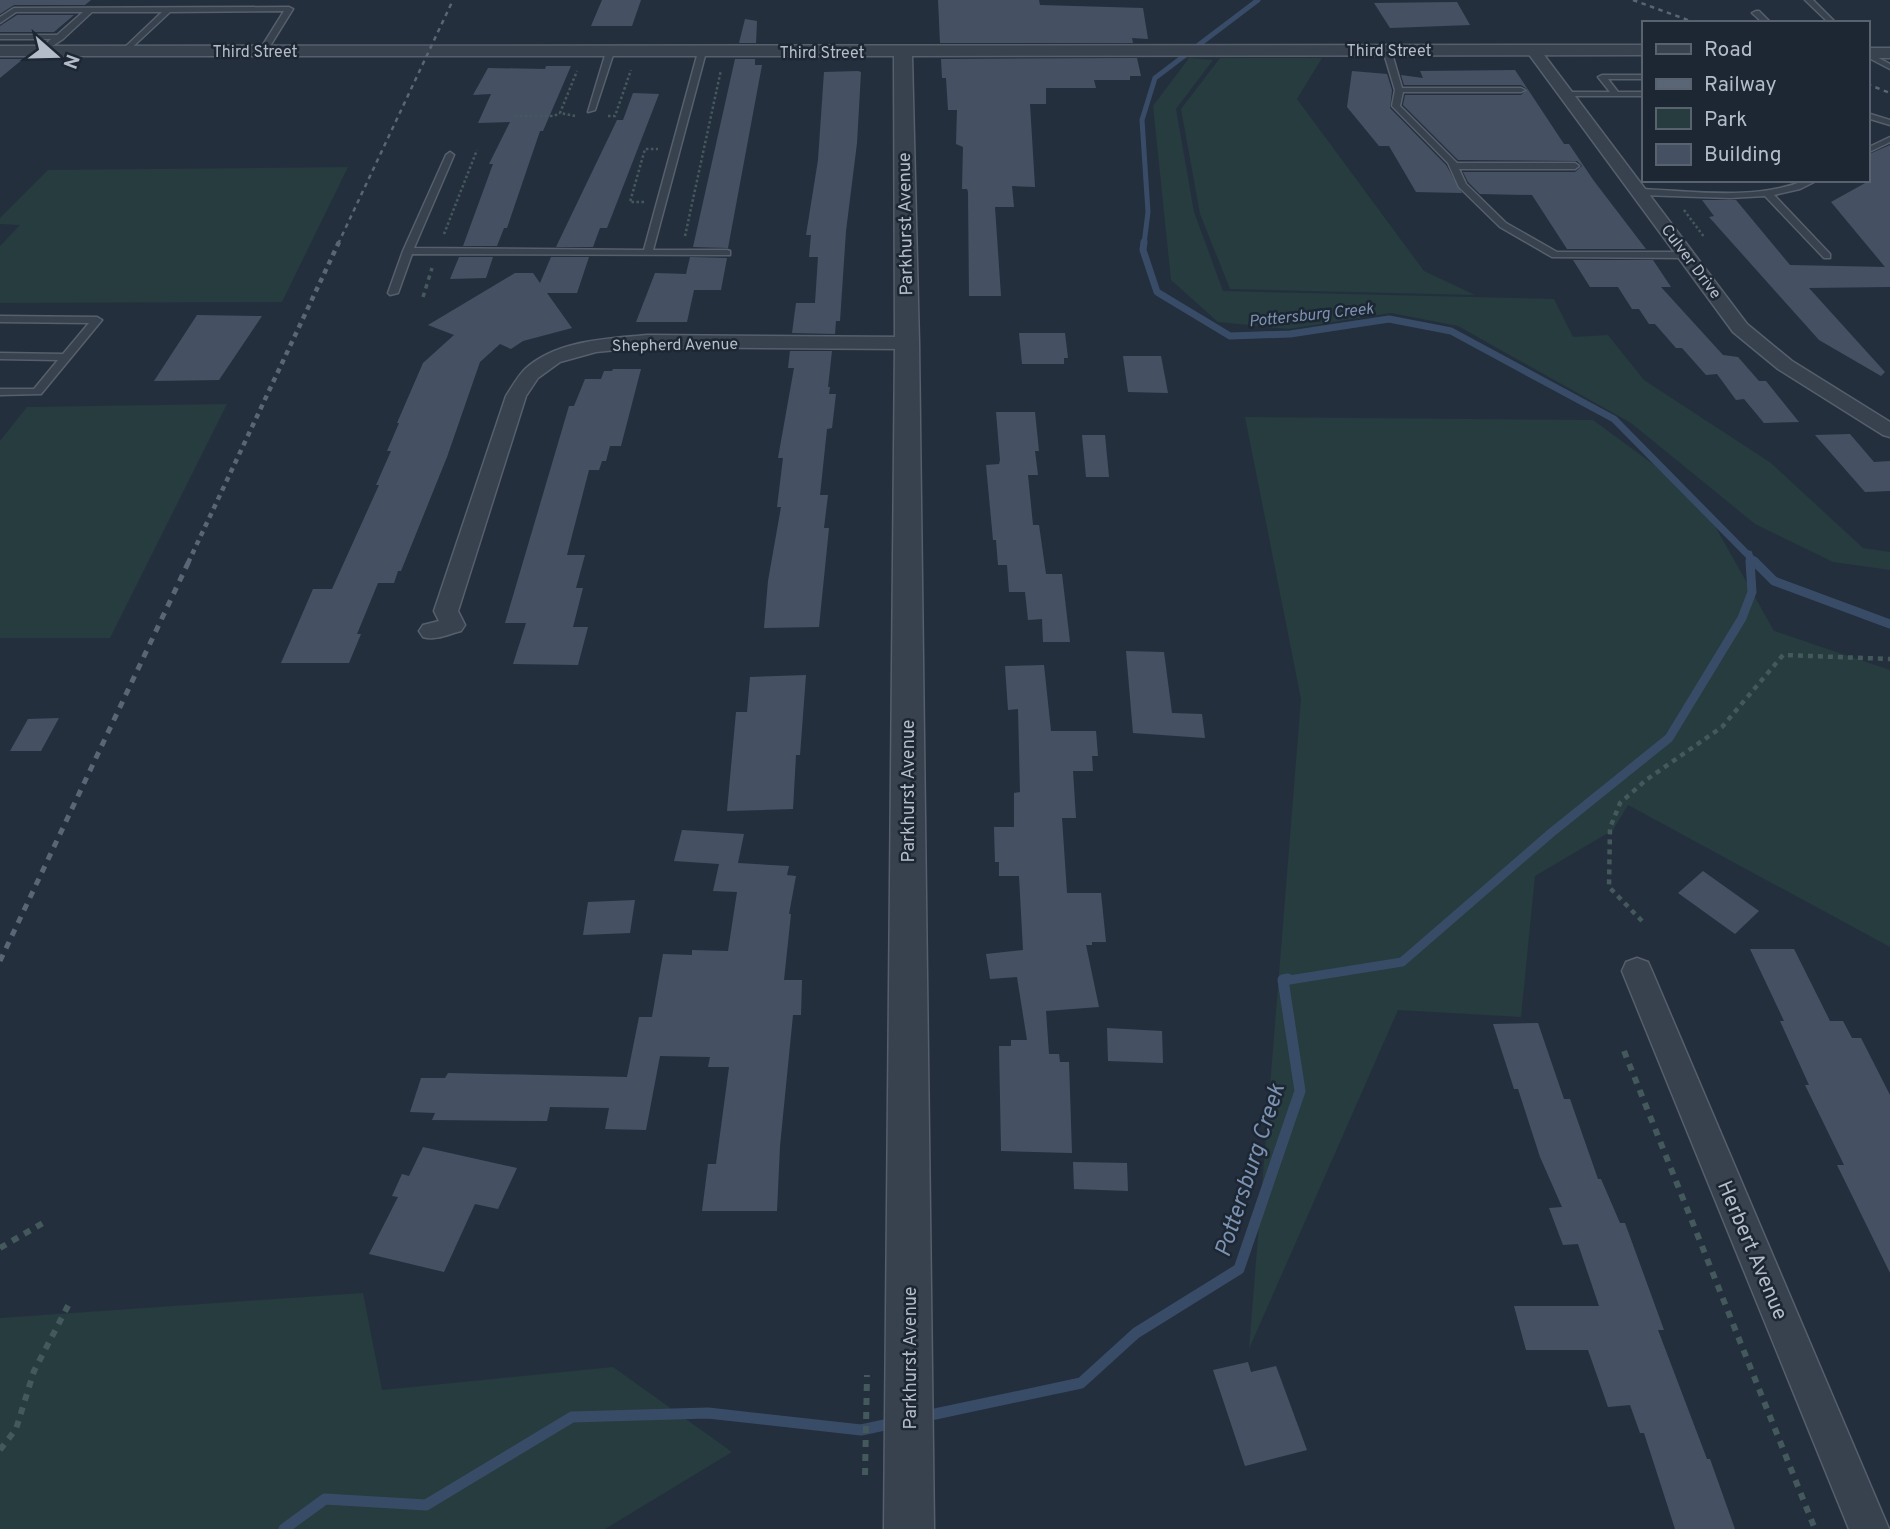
<svg xmlns="http://www.w3.org/2000/svg" width="1890" height="1529" viewBox="0 0 1890 1529" font-family="Overpass,sans-serif">
  <rect width="100%" height="100%" fill="#242f3e"/>
  <g fill="#263c3f">
    <path d="M1189 58 1213 60 1176 109 1194 212 1223 291 1554 299 1573 337 1608 335 1644 380 1771 463 1863 548 1890 552V570L1833 562 1755 524 1631 423 1458 326 1391 313 1289 329 1218 322 1171 280 1153 106Z"/>
    <path d="M1220 58H1322L1297 99 1424 271 1475 295 1230 289 1200 214 1181 109Z"/>
    <path d="M348 167 282 302 0 303V246L20 225 0 224V218L48 170Z"/>
    <path d="M227 404 110 638H0V441L27 407Z"/>
    <path d="M1245 417 1593 420 1657 467 1715 526 1774 631 1890 670V947L1628 805 1613 830 1535 876 1521 1017 1398 1010 1249 1349 1301 699Z"/>
    <path d="M363 1293 382 1390 613 1367 732 1452 605 1529H0V1318Z"/>
  </g>
  <g fill="none" stroke-linecap="round" stroke-linejoin="round">
    <path stroke="#394c67" stroke-width="5" d="M1144 244 1148 212 1142 120 1155 78 1258 0"/>
    <g stroke="#394c67" stroke-width="7">
      <path d="M1144 242 1143 250 1157 292 1230 336 1290 334 1389 319 1451 331 1614 419 1756 563"/>
      <path d="M1749 554 1750 563"/>
    </g>
    <g stroke="#394c67" stroke-width="9">
      <path d="M1754 561 1774 581 1890 624"/>
      <path d="M1283 981 1402 962 1551 833 1669 738 1742 618 1752 592 1750 561"/>
    </g>
    <g stroke="#394c67" stroke-width="11">
      <path d="M921 1417 1081 1383 1136 1333 1239 1269 1300 1091 1283 980 1288 979"/>
      <path d="M284 1529 325 1499 426 1505 572 1417 708 1413 861 1430 894 1423"/>
    </g>
  </g>
  <g fill="#455162">
    <path d="M0 0H91L85 5H14L0 14Z"/>
    <path d="M602 0H641L632 26H591Z"/>
    <path d="M938 0H1039L1040 5 1143 8 1148 39 1132 38 1133 43H940Z"/>
    <path d="M1457 2 1470 25 1390 28 1374 3Z"/>
    <path d="M17 15H74L54 32H0V26Z"/>
    <path d="M745 19 757 21 756 43H739Z"/>
    <path d="M1137 58 1141 76H1130V80H1094L1096 88H1046V104H1030L1035 187 1012 186 1014 207H995L1001 296H969L968 192 967 189H962L963 147 956 144 957 110H948L946 78H942L941 59Z"/>
    <path d="M0 59H23L0 78Z"/>
    <path d="M735 59H755V65H762L728 248 693 247Z"/>
    <path d="M546 66H571L543 131H540L507 228H504L497 246H463L493 164H489L510 122 478 123 491 94 473 95 488 68 545 69Z"/>
    <path d="M1515 70 1564 144H1569L1594 181 1646 249H1567L1532 195 1480 194 1468 182 1463 172H1575L1582 166 1577 161 1458 160 1403 105 1405 95H1521L1527 89 1521 85H1404L1401 75 1423 78 1420 71Z"/>
    <path d="M858 71 861 72 857 143 846 231 840 321H836L835 334 792 333 796 303H815L818 257H809L811 235H806L818 160 824 72Z"/>
    <path d="M1352 71 1387 74 1392 90 1390 108 1446 165 1462 193 1416 192 1389 146H1379L1347 107Z"/>
    <path d="M633 93 659 94 607 228H600L593 247H556L617 120H623Z"/>
    <path d="M1890 145V287L1809 288 1885 372 1881 376 1819 340 1709 217 1714 216 1702 200H1736L1790 265 1885 267 1831 202 1867 182V155Z"/>
    <path d="M459 257H493L486 278 450 279Z"/>
    <path d="M551 257H589L577 293H547L572 328 523 341 511 349 500 344 480 362 447 457 401 571H398L394 583H378L357 634H361L349 663H281L313 589H332L379 485H376L391 451H387L399 423H397L423 363 454 335 428 325 515 273H533L540 283Z"/>
    <path d="M690 257 727 258 721 290H694L687 322H636L655 273 686 274Z"/>
    <path d="M1573 260H1653L1671 287H1661L1723 355 1738 357 1759 381H1766L1799 422 1764 423 1744 399 1736 400 1717 374 1706 375 1682 348H1676L1655 324H1649L1639 309H1632L1618 287H1590Z"/>
    <path d="M197 315 262 316 219 380 154 381Z"/>
    <path d="M1019 333H1065L1068 358H1064V364H1022Z"/>
    <path d="M790 351H832L828 387H830L829 394H836L832 428 827 429 820 495H828L824 528H829L819 627 764 628 768 581 781 507H777L783 458H778L794 368H788Z"/>
    <path d="M1123 356H1161L1168 393 1128 392Z"/>
    <path d="M613 369H641L621 446H610L606 461H602L599 470H589L567 555H585L576 588H583L573 627H588L578 665 513 664 526 623H505L569 406H574L585 379H601L604 371H612Z"/>
    <path d="M996 412H1035L1039 451H1035L1038 475H1028L1033 525H1039L1046 574H1062L1070 642H1043L1042 619 1028 620 1025 592H1009L1007 565H998L996 540H993L986 465 999 464 1000 460Z"/>
    <path d="M1850 434 1874 462 1890 461V491L1865 492 1815 435Z"/>
    <path d="M1082 435H1105L1109 477H1086Z"/>
    <path d="M1126 651 1164 652 1172 713 1202 714 1205 738 1133 733Z"/>
    <path d="M1044 665 1051 731H1096L1098 756H1092L1093 771H1073L1076 818H1062L1067 893H1101L1106 942H1092V945H1086L1099 1007 1046 1011 1049 1054H1059L1060 1062H1069L1072 1153 1001 1151 999 1046H1011V1040H1027L1017 977 990 979 986 954 1023 950 1019 876H999V862H995L994 827H1014V793L1020 792 1018 709 1008 710 1005 666Z"/>
    <path d="M806 675 800 755H796L793 809 727 811 736 712H747L750 677Z"/>
    <path d="M59 718 41 751H10L28 719Z"/>
    <path d="M682 830 744 834 738 863 789 866 787 875 796 876 789 914H791L784 980H802L801 1015H793L780 1146 777 1211H702L708 1164H716L729 1067H708L710 1057 660 1056 646 1130 605 1129 609 1108 550 1107 547 1121 432 1120 435 1113 410 1112 421 1078H445L448 1073 627 1077 639 1017H652L663 954 692 955V950L728 951 737 892 713 891 719 864 674 861Z"/>
    <path d="M1703 871 1759 911 1735 934 1678 893Z"/>
    <path d="M635 900 630 933 583 935 588 902Z"/>
    <path d="M1750 949H1794L1830 1021H1843L1852 1038H1861L1890 1095V1273L1837 1165H1844L1805 1085H1809L1780 1021H1784Z"/>
    <path d="M1538 1023 1564 1099H1570L1598 1179H1601L1620 1223H1625L1664 1330H1658L1707 1459H1710L1735 1529H1675L1644 1433H1640L1630 1405 1608 1407 1588 1350H1526L1514 1306H1599L1578 1244 1563 1245 1549 1208 1562 1207 1540 1157 1518 1089H1514L1493 1024Z"/>
    <path d="M1107 1028 1162 1031 1163 1063 1108 1061Z"/>
    <path d="M423 1147 517 1168 498 1209 475 1204 444 1272 369 1254 398 1197 392 1196 402 1174 409 1176Z"/>
    <path d="M1073 1162 1127 1163 1128 1191 1074 1189Z"/>
    <path d="M1248 1362 1251 1372 1276 1366 1307 1450 1245 1466 1213 1370Z"/>
  </g>
  <g fill="none" stroke-linecap="round" stroke-linejoin="round">
    <g stroke="#565f6c" stroke-width="3">
      <g id="service">
        <path d="M1805 0H1813L1836 23H1829Z"/>
        <path d="M289 7 293 9 267 51 263 53 259 51 284 11 170 12 126 53H123V49L162 12H92L63 39 42 53 38 51 51 39H0V35H57L83 12H16L0 23V17L14 8Z"/>
        <path d="M1756 11H1759L1771 23H1763L1752 13Z"/>
        <path d="M1387 48 1391 50 1402 88H1521L1525 90 1521 92H1403L1400 106 1457 163H1575L1579 166 1575 169H1459L1466 184 1506 223 1557 252H1688L1693 255 1688 258 1552 257 1500 227 1459 187 1448 163 1392 106 1395 90 1383 50Z"/>
        <path d="M610 50 614 52 595 110 588 112 606 52Z"/>
        <path d="M702 50 706 52 653 250H727L730 251V255L412 254 398 293 390 295 388 293 403 251 446 155 450 152 454 155 414 248 644 250 698 52Z"/>
        <path d="M1867 52 1890 64V69L1867 57Z"/>
        <path d="M1602 75H1643V79H1608L1618 92H1643V96H1566L1562 94 1566 92H1610L1598 77Z"/>
        <path d="M1867 113 1890 120V125L1867 118Z"/>
        <path d="M1890 137V142L1867 153V148Z"/>
        <path d="M1806 180H1818L1800 189 1774 195 1830 254V258H1824L1765 196 1730 198 1641 195 1637 192 1641 189C1694 191 1755 201 1806 180Z"/>
        <path d="M0 316 97 317 102 320 41 394 0 395V389H34L58 360 0 359V353L63 354 89 323 0 322Z"/>
      </g>
    </g>
    <g stroke="#565f6c" stroke-width="3">
      <g id="minor">
        <path d="M1533 46 1538 47 1747 324 1792 361 1890 422V437L1883 435 1778 369 1733 332 1528 53V47Z"/>
        <path d="M647 335 907 337 917 343 907 349 647 347 596 352 560 362 538 378 526 396 458 611 465 625 461 631C449 634 435 641 423 637L419 631 423 625 439 621 434 611 506 396C512 387 518 376 525 369 557 340 607 339 647 335Z"/>
        <path d="M1637 958 1648 962 1652 971 1889 1529H1849L1622 971 1626 962Z"/>
      </g>
    </g>
    <g stroke="#565f6c" stroke-width="3">
      <g id="tertiary">
        <path d="M1643 45V55L912 56 919 343 934 1529H884L895 343 894 56H0V46Z"/>
        <rect x="1867" y="48" width="23" height="10"/>
      </g>
    </g>
    <g stroke="#44595c" stroke-width="2.5" stroke-dasharray="2.5 2.5" stroke-linecap="butt">
      <path d="M515 116H554L560 113"/>
      <path d="M575 116 560 113 577 71"/>
      <path d="M608 116H615L631 70"/>
      <path d="M644 202H630L645 149H658"/>
      <path d="M1684 210 1704 237"/>
      <path d="M444 234 477 150"/>
      <path d="M685 236 721 70"/>
    </g>
    <path stroke="#44595c" stroke-width="3.5" stroke-dasharray="4.5 4.5" stroke-linecap="butt" d="M423 297 432 268"/>
    <path stroke="#44595c" stroke-width="4.5" stroke-dasharray="5 5" stroke-linecap="butt" d="M1642 921 1609 887 1610 828 1620 803 1646 780 1722 727 1783 655 1890 659"/>
    <g stroke="#44595c" stroke-width="6" stroke-dasharray="7 7" stroke-linecap="butt">
      <path d="M1624 1051 1815 1529"/>
      <path d="M0 1248 48 1220"/>
      <path d="M0 1450 16 1429 34 1371 70 1302"/>
      <path d="M865 1475 867 1375"/>
    </g>
    <use href="#service" fill="#38414e" fill-rule="evenodd"/>
    <use href="#minor" fill="#38414e" fill-rule="evenodd"/>
    <use href="#tertiary" fill="#38414e" fill-rule="evenodd"/>
    <g stroke="#5a6575" stroke-width="2.5" stroke-dasharray="4.5 4.5" stroke-linecap="butt">
      <path d="M1633 0 1696 23"/>
      <path d="M1867 84 1890 93"/>
      <path d="M338 244 453 0"/>
    </g>
    <path stroke="#5a6575" stroke-width="4.5" stroke-dasharray="5 5" stroke-linecap="butt" d="M188 563 339 242"/>
    <path stroke="#5a6575" stroke-width="5" stroke-dasharray="7 7" stroke-linecap="butt" d="M0 961 189 561"/>
  </g>
  <g text-anchor="middle" stroke-width="5" stroke-linejoin="round" paint-order="stroke">
    <g font-size="16" fill="#b4bcc9" stroke="#1d2633">
      <text x="1389" y="56">Third Street</text>
      <text x="255" y="57">Third Street</text>
      <text x="822" y="58">Third Street</text>
      <text transform="translate(1692 261) rotate(53)" y="6">Culver Drive</text>
      <text transform="translate(675 344) rotate(-1)" y="6">Shepherd Avenue</text>
    </g>
    <g font-size="16" font-style="italic" fill="#7c92b1" stroke="#1d2633">
      <text transform="translate(1311 314) rotate(-6)" y="6">Pottersburg Creek</text>
    </g>
    <g font-size="18" fill="#b4bcc9" stroke="#1d2633">
      <text transform="translate(905 224) rotate(-91)" y="6">Parkhurst Avenue</text>
      <text transform="translate(908 791) rotate(-90)" y="6">Parkhurst Avenue</text>
      <text transform="translate(910 1358) rotate(-90)" y="6">Parkhurst Avenue</text>
    </g>
    <g font-size="21" fill="#b4bcc9" stroke="#1d2633">
      <text transform="translate(1753 1250) rotate(67)" y="7">Herbert Avenue</text>
    </g>
    <g font-size="23" font-style="italic" fill="#7c92b1" stroke="#1d2633">
      <text transform="translate(1249 1170) rotate(-72)" y="8">Pottersburg Creek</text>
    </g>
  </g>
  <rect x="1642" y="21" width="228" height="161" fill="#1d2633" stroke="#59626f" stroke-width="2"/>
  <rect x="1656" y="44" width="35" height="10" fill="#38414e" stroke="#59626f" stroke-width="2"/>
  <text x="1704" y="56" font-size="21" fill="#b4bcc9">Road</text>
  <rect x="1656" y="79" width="35" height="10" fill="#5a6575" stroke="#59626f" stroke-width="2"/>
  <text x="1704" y="91" font-size="21" fill="#b4bcc9">Railway</text>
  <rect x="1656" y="108" width="35" height="21" fill="#263c3f" stroke="#59626f" stroke-width="2"/>
  <text x="1704" y="126" font-size="21" fill="#b4bcc9">Park</text>
  <rect x="1656" y="144" width="35" height="21" fill="#455162" stroke="#59626f" stroke-width="2"/>
  <text x="1704" y="161" font-size="21" fill="#b4bcc9">Building</text>
  <g transform="translate(56 56) rotate(110)" stroke="#1d2633" stroke-width="5" paint-order="stroke">
  <path d="M0-5L12 26L0 18L-12 26Z" fill="#b4bcc9"/>
  <text y="-10" font-size="19" font-weight="bold" text-anchor="middle" fill="#b4bcc9">N</text>
  </g>
</svg>
